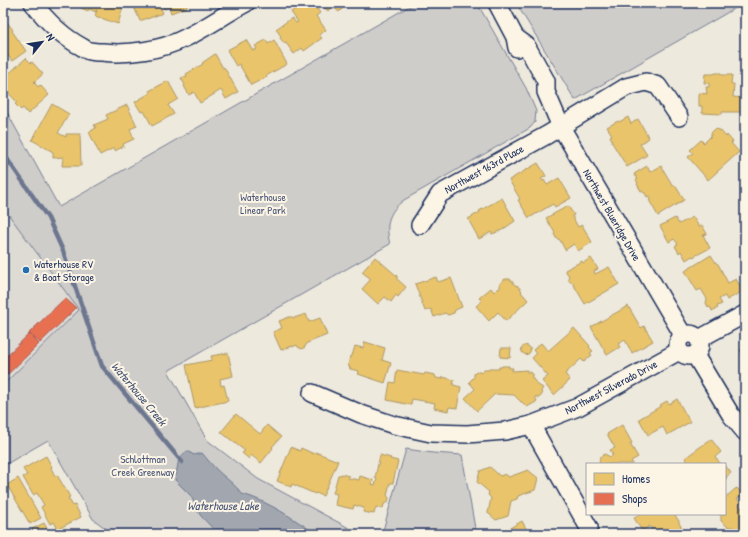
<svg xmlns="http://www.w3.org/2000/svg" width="748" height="537" viewBox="0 0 748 537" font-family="'Patrick Hand',sans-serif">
  <rect width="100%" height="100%" fill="#eee9dd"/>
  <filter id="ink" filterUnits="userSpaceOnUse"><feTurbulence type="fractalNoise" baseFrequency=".025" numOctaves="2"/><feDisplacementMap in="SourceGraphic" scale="8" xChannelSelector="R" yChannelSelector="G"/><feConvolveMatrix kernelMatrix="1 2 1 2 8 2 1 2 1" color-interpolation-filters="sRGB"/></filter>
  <g filter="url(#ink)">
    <path fill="#dedbd4" d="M3 207 79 310 3 385Z"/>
    <g fill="#cfcdca" stroke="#757e94">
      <path d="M415 3H477L526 88 536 111 535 122 530 128 404 200C388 212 385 225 390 244L168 371 207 440 258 479 360 534H113L93 519 48 440 3 466V385L79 310 3 207V105L59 207Z"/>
      <path d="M516 3H744L575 100Z"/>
      <path d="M406 449 433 453 462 455 476 534H382Z"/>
    </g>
    <path fill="#a2a7af" stroke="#6c778f" d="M187 451 194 455 202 453C207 459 212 465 217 470 224 477 236 485 242 494 266 500 296 520 316 534H218L200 515 191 496 175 480 179 458Z"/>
    <g fill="#e9c46a" stroke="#ab9766">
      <path d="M80 3H117L114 5 123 7 118 24 95 16 97 10H96V12L89 9 88 11 81 8V6H79Z"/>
      <path d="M139 3H185L187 7 171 13 169 7 164 9 162 4 159 5 163 13 147 19V18L140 21 134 7 140 5Z"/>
      <path d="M304 3H313L320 13 316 16 326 30 319 35 322 38 304 51 302 48 294 54 286 43 285 44 280 38 281 36 276 29 292 18 296 23 298 22 291 12Z"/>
      <path d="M319 3H348L339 12 332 6 328 11Z"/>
      <path d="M3 20 6 24 7 22 13 30 12 31 26 51 12 61 3 49Z"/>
      <path d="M246 40 253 51 257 49 255 46 266 40 268 44 274 40 287 64 266 76 267 77 251 85 239 64 236 66 227 50Z"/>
      <path d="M215 54 223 68 224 67 238 92 226 99 221 90 200 103 194 92 189 95 184 86 185 85 181 78 187 76 186 74 203 64 202 63Z"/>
      <path d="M26 58 31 63 32 62 43 74 34 82 38 87 40 85 49 95 28 114 23 108 21 110 15 104 17 102 3 87V79Z"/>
      <path d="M716 73H721L722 75H732L731 84H734L733 97 744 98 743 112H722V114L702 113V106H699V93L707 94 706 87H709V83H704L705 74H713Z"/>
      <path d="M168 81 178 99 168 105 174 114 152 126 144 111 141 112 135 102 150 93 149 91Z"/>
      <path d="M52 104 69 114 58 133 66 137V134H80L81 166H62L63 157 53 158V152L32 140Z"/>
      <path d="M127 105 137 126 130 129 134 139 123 144 124 146 115 151 114 148 100 155 89 132 96 128 94 125 108 119 106 115Z"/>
      <path d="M628 117 631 124 638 119 649 138 640 144 647 155 627 167 611 141 612 140 610 136 612 135 607 127 618 121 619 122Z"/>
      <path d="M715 129 720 130 726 137 727 135 733 142 731 143 739 152 708 180 688 157 693 153 690 150 701 140 704 143 711 136V133Z"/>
      <path d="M538 163 546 176 541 179 543 181 544 180 547 185 559 178 571 198 555 207 553 204 529 218 518 200 520 199 509 180Z"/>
      <path d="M647 166 650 172 661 166 673 186 675 185 684 200 658 216 649 200 651 199 649 196 647 197 645 193H644L642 191H641L637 184 638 183 636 180 638 179 634 174Z"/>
      <path d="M502 198 515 221 502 230 492 234 491 232 479 239 468 219 480 212 479 211Z"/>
      <path d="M568 206 574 215 572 216 578 227 582 225 592 242 578 251 574 244 565 250 560 240 556 238 554 234 555 233 546 218Z"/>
      <path d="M693 217 699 227 702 225 707 234 703 235 710 248 693 257 692 256 686 260 681 251 679 253 675 246 678 244 674 239 669 242 660 226 675 218 679 224Z"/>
      <path d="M711 255 716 263 718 264 728 283 736 279 743 291 727 300 725 296 719 299 722 304 717 306 718 308 712 311 711 308 708 307 706 303 707 299 701 289 697 291 685 271Z"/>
      <path d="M375 257 397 276V279L406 287 398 297 396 295 391 302 385 297 378 304 362 289 371 279 362 272Z"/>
      <path d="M591 258 598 269 594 271 595 274 609 267 619 284 585 304 572 282H570L568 278 569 276 565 270 582 261 583 263Z"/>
      <path d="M436 277 438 282 451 278 462 307 455 310 454 313 448 315 445 313 434 317 431 309 425 311 415 284Z"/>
      <path d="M505 279H510L516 286 517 285 522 291 521 292 528 300 506 321 498 312 489 321 476 306 482 301 479 298 491 288 494 292 497 289H499L500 288V283Z"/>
      <path d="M628 306 641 328 644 326 653 341 632 353 625 340 618 344 620 347 607 355 591 327Z"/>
      <path d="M306 314 309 322 320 318 327 335 307 343 305 347 302 349 298 347 297 345 292 347V346L281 350 273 332 282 328 279 321 289 317H292L294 318Z"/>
      <path d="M574 328 590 346 589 347 593 351 590 353 592 355 584 362 581 359 565 374 570 380 554 395 542 381 548 376 532 358 536 354 533 350 541 343 548 351Z"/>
      <path d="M365 342 385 348 382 360 391 363 385 383 358 374 359 371 350 369 349 366H348L350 356H352L355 346 363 348Z"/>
      <circle cx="526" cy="350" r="4.5"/>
      <path d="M745 347V358L740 350Z"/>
      <path d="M501 348H511L510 358 500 357Z"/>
      <path d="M228 353 233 376 220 379 221 386 224 385 228 401 195 408 186 365 212 360 211 356Z"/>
      <path d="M502 366H509V368H513L512 371 527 370V372H530V373L532 374V378L538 385 543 388 541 391 542 395 540 397 538 398 536 396 535 398 537 400 536 402 527 407 522 402H521L514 395 495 394 477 411 465 398 475 389 469 382 474 377V374L476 372H480L481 373 484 370H489V369H499V367H502Z"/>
      <path d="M397 370 424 375 425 373 435 375 436 378 442 379 443 377 454 380 453 385 461 387 457 408 449 407 448 411 434 408 435 403 412 399 411 405 387 400 390 382 395 383Z"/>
      <path d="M677 399 690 422 667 435 663 427 648 435 639 419 661 406 660 405 667 401 669 404Z"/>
      <path d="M236 414 260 434 267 425 281 437 272 447 273 448 261 463 251 455 249 459 242 453 245 451 221 432Z"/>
      <path d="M622 425 632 443 630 444 638 457 631 461 633 464H600L599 462 600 457 605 454 610 457 613 455 610 450 615 448 607 434Z"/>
      <path d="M711 439 721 452 715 457 721 464H686L688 462 685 458Z"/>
      <path d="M291 447 300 451 301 448 314 454 315 452 338 461 323 496 316 493 315 494 292 484 291 487 277 481Z"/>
      <path d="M380 455 391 458 390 459 398 461 393 483H390L387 495 389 498 388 502 384 504 383 509 376 507 374 514 363 512 364 508 354 505 353 509 335 505 337 494 333 493 338 475H341V474L349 476 348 478 359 480 360 476 373 480 372 484 375 485 377 479 375 478Z"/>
      <path d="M46 456 52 467 51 468 55 476 57 475 70 497 68 498 73 506 75 505 81 517 58 529 54 522 50 524 41 507 44 505 37 493 33 495 23 477 27 475 23 469Z"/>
      <path d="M725 465 731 473 726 477 727 478 725 480Z"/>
      <path d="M490 467 500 476 505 474 509 477 528 470 538 478 535 490 518 496 517 499 511 501 508 516 496 520 488 513 491 498 488 495 489 492 477 482 480 471Z"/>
      <path d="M18 478 41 518 30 524 7 485Z"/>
      <path d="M737 488 741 492V494L742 495 737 499 741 503 739 505 745 511V534H738V532L733 527H728L721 521V516L719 514H725V498L735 489Z"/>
      <path d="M638 514H674L679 521V523L684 532 681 534H654L650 526 642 531 634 518 639 515Z"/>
      <path d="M522 521 529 534H510L508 529Z"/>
      <path d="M44 523 50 534H35L32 529Z"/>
      <path d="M96 529 102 534H88L91 531 93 533Z"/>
    </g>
    <g fill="#e76f51" stroke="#aa5c55">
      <path d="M65 298 76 308 40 343 29 333Z"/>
      <path d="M29 334 39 344 3 379V359Z"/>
    </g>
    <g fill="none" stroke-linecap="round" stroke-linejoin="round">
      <path stroke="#6c778f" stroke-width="4.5" d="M3 153 48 218 63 251 102 366 182 462"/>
      <g stroke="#1b2f5e" stroke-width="20">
        <g id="street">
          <path d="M33 3C46 20 63 37 82 47 85 49 87 51 90 51 94 52 98 52 102 52 128 55 162 50 185 38 206 28 225 14 246 3"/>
          <path d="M497 3 515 37 517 48"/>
          <path d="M515 37 526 45 546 81V92L561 127 683 335"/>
          <path d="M420 225 440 194 547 135 626 87 646 82 658 86 679 117"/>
          <circle cx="689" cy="345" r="11"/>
          <path d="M699 339 745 314"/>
          <path d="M695 355 731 415 745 432"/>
          <path d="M312 393 361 414 394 425 431 433 467 434 505 431 531 425 578 407 679 351"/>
          <path d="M531 425 589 528"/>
        </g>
      </g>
      <use href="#street" stroke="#fcf5e5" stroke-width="17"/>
    </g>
  </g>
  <circle fill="#1f6fb2" stroke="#fcf5e5" stroke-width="1.5" cx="26" cy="270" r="4"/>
  <g text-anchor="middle" stroke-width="4" stroke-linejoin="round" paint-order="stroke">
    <g font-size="11" fill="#1b2f5e" stroke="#fcf5e5">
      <text transform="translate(484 169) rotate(-29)" y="4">Northwest 163rd Place</text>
      <text transform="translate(612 215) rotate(60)" y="4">Northwest Blueridge Drive</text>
      <text transform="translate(611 387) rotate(-28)" y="4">Northwest Silverado Drive</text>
    </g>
    <g font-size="11" fill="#485679" stroke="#fcf5e5">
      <text x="263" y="201">Waterhouse<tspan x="263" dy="13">Linear Park</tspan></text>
      <text x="143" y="463">Schlottman<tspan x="143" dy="13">Creek Greenway</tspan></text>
    </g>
    <g font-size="11" fill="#1b2f5e" stroke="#fcf5e5" text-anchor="start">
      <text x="34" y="268">Waterhouse RV<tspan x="34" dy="13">&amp; Boat Storage</tspan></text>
    </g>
    <g font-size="12" font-style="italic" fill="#445376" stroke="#fcf5e5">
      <text transform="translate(139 394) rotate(50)" y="4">Waterhouse Creek</text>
      <text x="223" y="510">Waterhouse Lake</text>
    </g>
  </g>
  <rect width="748" height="537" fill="none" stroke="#fcf5e5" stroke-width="16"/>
  <rect x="8" y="8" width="732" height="521" fill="none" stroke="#1b2f5e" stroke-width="1.5" filter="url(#ink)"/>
  <rect x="586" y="463" width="140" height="52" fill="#fcf5e5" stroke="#a2a6af"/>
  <rect x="594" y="473" width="20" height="12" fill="#e9c46a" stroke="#a2a6af"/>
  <text x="622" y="483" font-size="12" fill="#1b2f5e">Homes</text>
  <rect x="594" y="493" width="20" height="12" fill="#e76f51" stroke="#a2a6af"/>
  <text x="622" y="503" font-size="12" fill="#1b2f5e">Shops</text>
  <g transform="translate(42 42) rotate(60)" stroke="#fcf5e5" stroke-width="3" paint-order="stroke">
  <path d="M0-3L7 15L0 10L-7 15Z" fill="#1b2f5e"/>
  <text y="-6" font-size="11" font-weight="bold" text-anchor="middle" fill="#1b2f5e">N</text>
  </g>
</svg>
